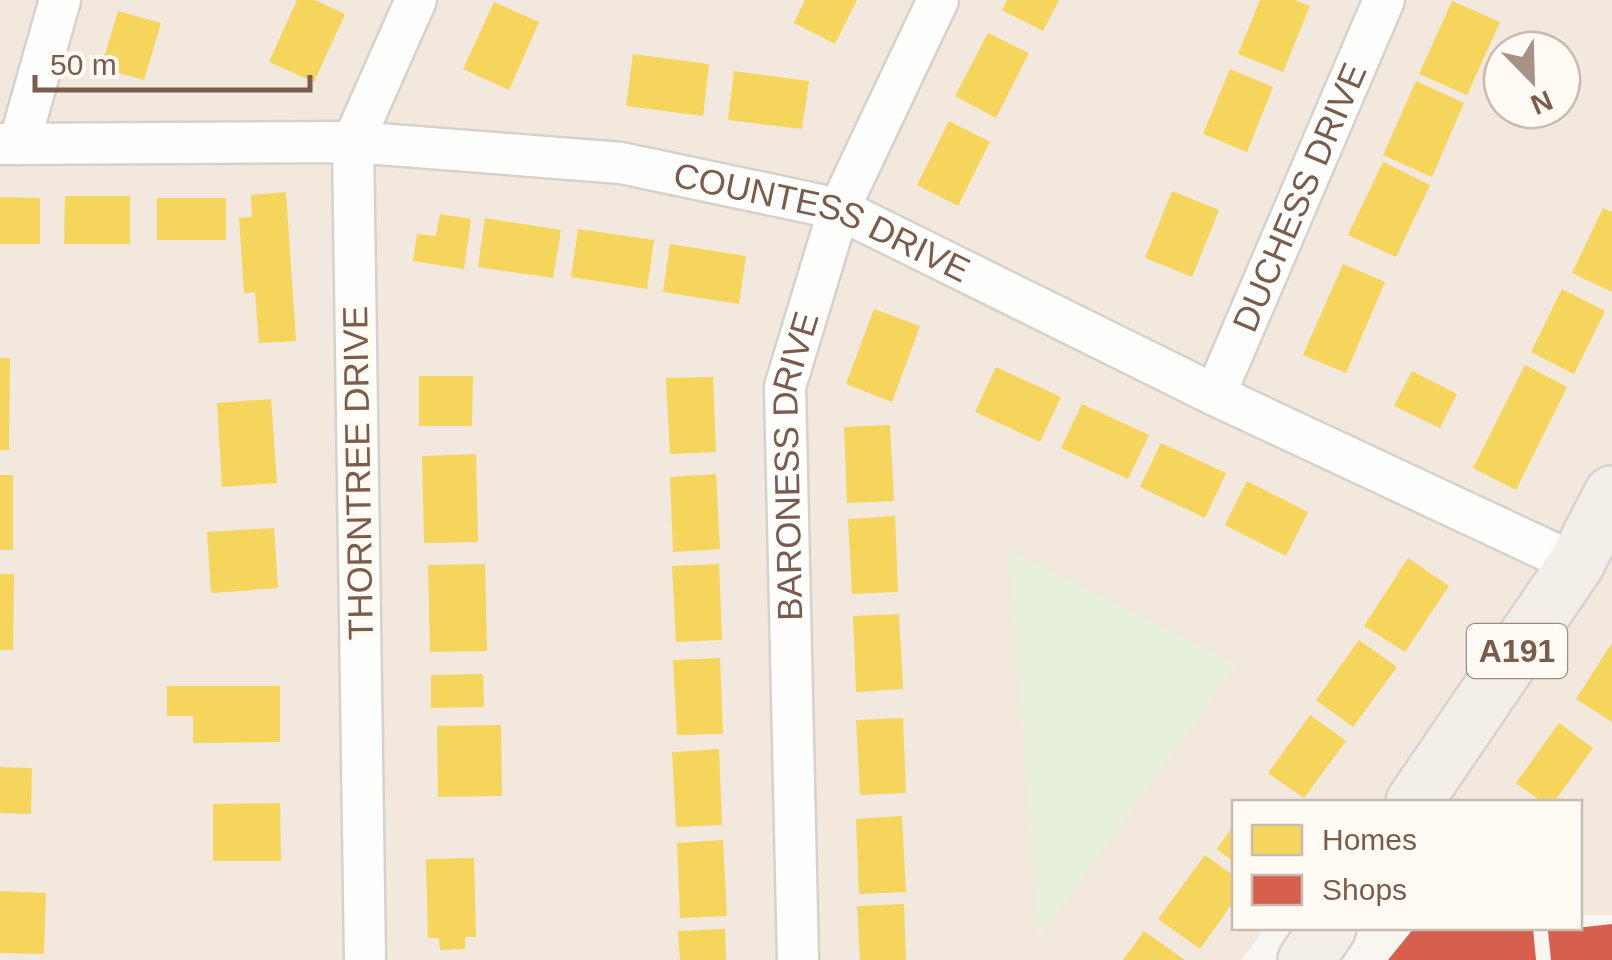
<svg xmlns="http://www.w3.org/2000/svg" width="1612" height="960" viewBox="0 0 1612 960" font-family="Helvetica,sans-serif">
  <rect width="100%" height="100%" fill="#f9f5f0"/>
  <path fill="#f2e8de" fill-rule="evenodd" d="M0 0H1612V915H1580V802H1234V928H1265L1241 960H0ZM1502 50H1562V110H1502Z"/>
  <path fill="#e7f0db" d="M1009 550 1236 665 1039 937Z"/>
  <g fill="#f6d55c">
    <path d="M297 0H315L345 14 314 82 269 62Z"/>
    <path d="M805 0H857L835 44 794 23Z"/>
    <path d="M1007 0H1059L1043 31 1002 10Z"/>
    <path d="M1260 0H1294L1310 6 1283 72 1238 54Z"/>
    <path d="M1452 1 1500 22 1467 95 1419 74Z"/>
    <path d="M494 2 539 22 509 90 463 69Z"/>
    <path d="M118 11 161 23 144 80 101 68Z"/>
    <path d="M988 33 1029 53 996 118 955 96Z"/>
    <path d="M633 54 709 64 703 116 626 106Z"/>
    <path d="M1230 69 1273 87 1247 152 1203 134Z"/>
    <path d="M734 71 809 81 802 129 728 120Z"/>
    <path d="M1416 81 1464 103 1432 177 1383 155Z"/>
    <path d="M949 121 990 142 958 206 917 185Z"/>
    <path d="M1383 162 1430 185 1396 257 1348 235Z"/>
    <path d="M1172 191 1219 210 1192 277 1145 258Z"/>
    <path d="M286 192 296 341 259 343 255 292 244 293 239 218 252 217 251 195Z"/>
    <path d="M65 196H130V244H64Z"/>
    <path d="M0 197 40 198V244H0Z"/>
    <rect x="157" y="198" width="69" height="42"/>
    <path d="M1603 208 1612 212V292L1572 273Z"/>
    <path d="M440 214 471 219 464 269 413 261 417 234 436 236Z"/>
    <path d="M485 218 561 230 553 278 478 267Z"/>
    <path d="M578 229 654 240 647 289 571 277Z"/>
    <path d="M670 244 746 256 739 304 663 292Z"/>
    <path d="M1343 264 1385 282 1346 373 1303 355Z"/>
    <path d="M1562 289 1605 311 1574 374 1531 352Z"/>
    <path d="M874 309 920 326 892 402 846 384Z"/>
    <path d="M0 358H10L9 450H0Z"/>
    <path d="M1525 365 1567 387 1516 490 1473 468Z"/>
    <path d="M996 367 1061 397 1040 442 975 412Z"/>
    <path d="M1412 371 1457 394 1440 428 1394 406Z"/>
    <path d="M419 376H473L472 426H419Z"/>
    <path d="M713 377 716 452 670 454 666 378Z"/>
    <path d="M271 399 277 483 222 487 217 403Z"/>
    <path d="M1082 404 1149 435 1128 479 1061 448Z"/>
    <path d="M890 425 894 501 847 503 844 427Z"/>
    <path d="M1161 443 1226 473 1205 518 1140 487Z"/>
    <path d="M476 454 478 542 424 543 422 456Z"/>
    <path d="M716 474 720 549 673 552 670 477Z"/>
    <rect x="0" y="475" width="13" height="75"/>
    <path d="M1247 481 1308 512 1286 556 1225 525Z"/>
    <path d="M895 516 898 592 852 594 848 519Z"/>
    <path d="M274 528 278 588 211 593 207 532Z"/>
    <path d="M1408 558 1449 586 1405 652 1364 626Z"/>
    <path d="M485 564 487 651 430 652 428 565Z"/>
    <path d="M719 564 722 640 676 642 672 566Z"/>
    <path d="M0 574H14L13 650H0Z"/>
    <path d="M899 614 903 689 856 692 853 616Z"/>
    <path d="M1359 640 1397 667 1353 727 1316 700Z"/>
    <path d="M1612 643V722L1576 699Z"/>
    <path d="M720 658 723 734 677 735 673 660Z"/>
    <path d="M483 674 484 707 431 708V675Z"/>
    <path d="M167 686H280V742L193 743V716H167Z"/>
    <path d="M1310 715 1346 741 1304 798 1268 773Z"/>
    <path d="M903 718 906 793 860 795 856 720Z"/>
    <path d="M1559 723 1593 748 1554 802H1542L1516 783Z"/>
    <path d="M501 725 502 796 438 797 437 726Z"/>
    <path d="M719 749 722 825 676 827 672 752Z"/>
    <path d="M0 767 32 768 31 814 0 813Z"/>
    <path d="M280 803 281 861H213V804Z"/>
    <path d="M902 816 906 892 859 894 856 819Z"/>
    <path d="M1234 824V862L1217 849Z"/>
    <path d="M723 840 727 916 680 918 677 843Z"/>
    <path d="M1205 855 1234 876V901L1200 949 1158 919Z"/>
    <path d="M474 858 476 937H465V949L440 950 439 938H428L426 859Z"/>
    <path d="M0 891 46 893 44 954 0 953Z"/>
    <path d="M904 904 906 960H860L857 906Z"/>
    <path d="M725 929 726 960H680L678 931Z"/>
    <path d="M1144 931 1185 960H1123Z"/>
  </g>
  <g fill="#d6604d">
    <path d="M1612 924V960H1551L1548 931Z"/>
    <path d="M1414 928H1533L1536 960H1388Z"/>
  </g>
  <g fill="none" stroke-linecap="round" stroke-linejoin="round">
    <g stroke="#d7d1cb" stroke-width="45">
      <g id="street">
        <path id="s1" d="M0 144 353 142 621 163 839 209 1215 395 1576 564"/>
        <path d="M19 144 60 0"/>
        <path id="s2" d="M1215 395 1384 0"/>
        <path d="M365 960 353 142 416 0"/>
        <path id="s3" d="M798 960 785 387 839 209 938 0"/>
      </g>
    </g>
    <g stroke="#dad1cc" stroke-width="60">
      <g id="primary">
        <path d="M1414 802 1576 564 1612 494"/>
        <path d="M1306 960 1328 928"/>
      </g>
    </g>
    <use href="#street" stroke="#fefefd" stroke-width="40"/>
    <use href="#primary" stroke="#f3eee8" stroke-width="55"/>
  </g>
  <g text-anchor="middle" stroke-width="10" stroke-linejoin="round" paint-order="stroke">
    <rect fill="#fffaf3" stroke="#a28b7f" stroke-width="2.5" x="1467" y="624" width="100" height="54" rx="8"/>
    <g font-size="32" font-weight="bold" fill="#7a5c4d">
      <text x="1517" y="662">A191</text>
    </g>
    <g font-size="35" fill="#7a5c4d" stroke="#fffaf3">
      <text dy="12" stroke="none"><textPath href="#s2" startOffset="215">DUCHESS DRIVE</textPath></text>
      <text dy="12" stroke="none"><textPath href="#s1" startOffset="832">COUNTESS DRIVE</textPath></text>
      <text dy="12" stroke="none"><textPath href="#s3" startOffset="495">BARONESS DRIVE</textPath></text>
      <text transform="translate(358 473) rotate(-91)" y="12">THORNTREE DRIVE</text>
    </g>
  </g>
  <rect x="1232" y="800" width="350" height="130" fill="#fffaf3" stroke="#cabbb1" stroke-width="2.5"/>
  <rect x="1252" y="825" width="50" height="30" fill="#f6d55c" stroke="#cabbb1" stroke-width="2.5"/>
  <text x="1322" y="850" font-size="30" fill="#7a5c4d">Homes</text>
  <rect x="1252" y="875" width="50" height="30" fill="#d6604d" stroke="#cabbb1" stroke-width="2.5"/>
  <text x="1322" y="900" font-size="30" fill="#7a5c4d">Shops</text>
  <g transform="translate(1532 80) rotate(157)"><circle r="48" fill="#fffaf3" stroke="#cabbb1" stroke-width="2.5"/>
  <path d="M0-8L18 38L0 25L-18 38Z" fill="#a69286"/>
  <text y="-15" font-size="28" font-weight="bold" text-anchor="middle" fill="#7a5c4d">N</text>
  </g>
  <path d="M35 75v15h275v-15" fill="none" stroke="#7a5c4d" stroke-width="5"/>
  <text x="50" y="75" font-size="30" fill="#7a5c4d" stroke="#fffaf3" stroke-width="8" paint-order="stroke">50 m</text>
</svg>
